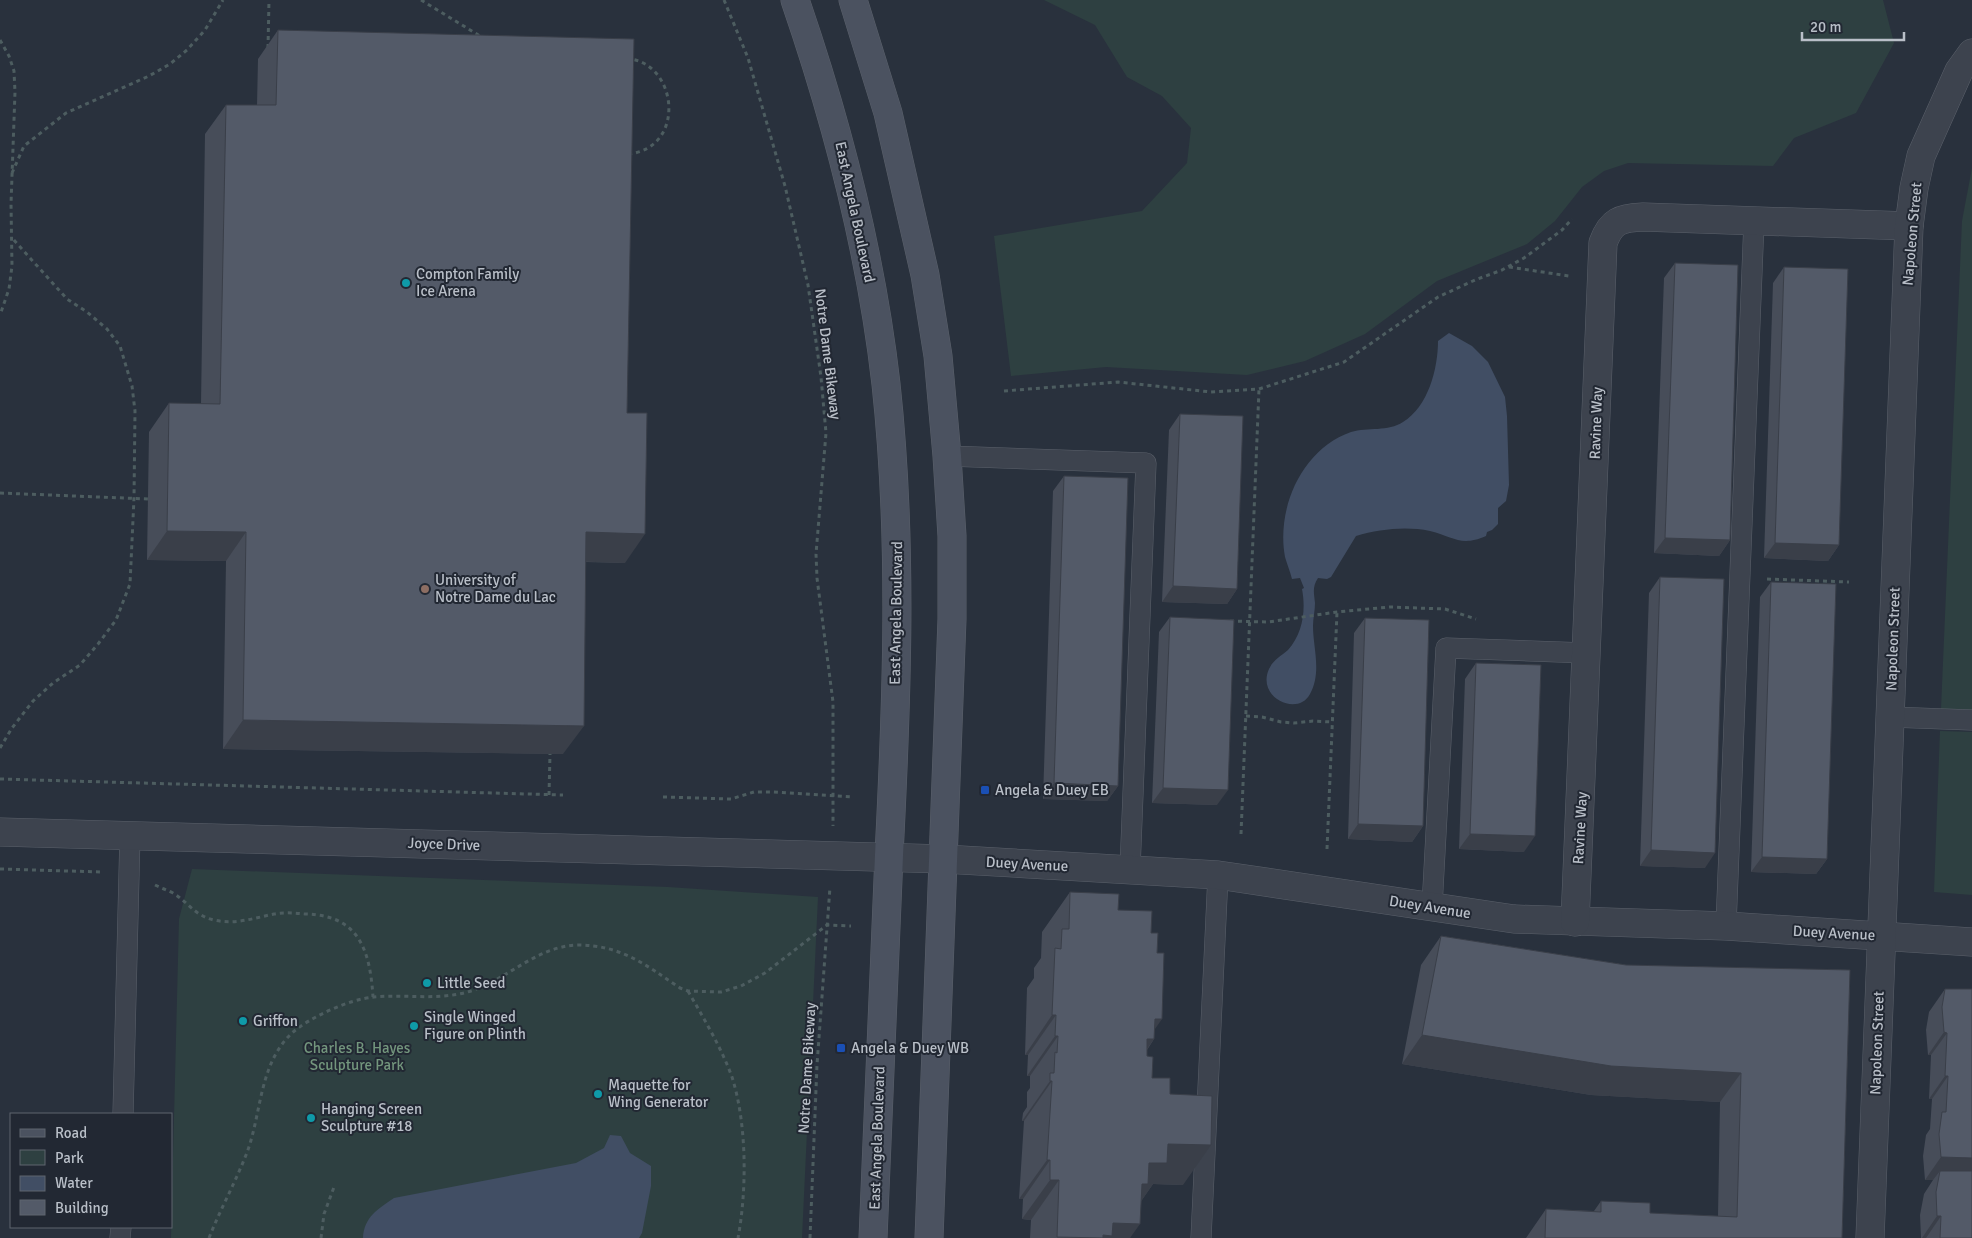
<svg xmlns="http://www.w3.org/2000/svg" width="1972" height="1238" viewBox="0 0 1972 1238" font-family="Signika,sans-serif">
  <rect width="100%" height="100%" fill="#29313d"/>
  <g fill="#2e4041">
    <path d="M1044 0H1883L1894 43 1856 113 1794 138 1773 166 1628 163 1604 171 1582 187 1555 221 1527 244 1437 281 1365 334 1305 361 1247 375 1106 367 1011 376 994 236 1142 211 1187 163 1191 128 1162 96 1127 77 1095 25Z"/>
    <path d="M1972 168V710L1941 709 1962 221Z"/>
    <path d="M1940 731 1972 732V895L1934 892Z"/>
    <path d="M192 869 668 887 818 897 802 1238H171L179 919Z"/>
  </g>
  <g fill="#414e64">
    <path d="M1449 333 1472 346 1488 362 1505 397 1507 416 1509 485 1506 501 1498 508V524L1492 530 1487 532 1486 536C1461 547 1454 537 1430 531 1406 526 1380 529 1356 536L1331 577 1327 579 1318 578C1312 587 1314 593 1315 603 1315 611 1313 618 1313 626 1313 648 1322 672 1310 694 1298 717 1256 698 1269 669 1273 660 1281 656 1288 650 1303 633 1306 610 1302 589L1304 588 1300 578 1292 579C1290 571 1287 564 1285 557 1276 508 1302 449 1351 432 1368 427 1388 432 1403 422 1428 407 1438 369 1438 341Z"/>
    <path d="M610 1135 621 1136 630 1153 651 1166V1186L642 1233 639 1238H363C364 1217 378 1209 394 1198L576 1163 604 1148Z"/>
  </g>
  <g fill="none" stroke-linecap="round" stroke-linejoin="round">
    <g stroke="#5b616b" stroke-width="21">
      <g id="service">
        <path d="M947 456 1146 463 1130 870"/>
        <path d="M1890 717 1972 720"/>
        <path d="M1432 907 1446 648 1587 653"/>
        <path d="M1726 926 1754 221"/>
        <path d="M123 1114 130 835"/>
        <path d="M120 1238 121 1227"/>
        <path d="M1201 1238 1218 875"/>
      </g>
    </g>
    <g stroke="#5b616b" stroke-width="29">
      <g id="minor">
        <path d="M0 832 944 859 1218 875 1514 919 1726 926 1972 942"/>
        <path d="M1575 922 1603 243C1611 221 1620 218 1643 217L1909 226"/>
        <path d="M1870 1238 1909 226 1914 188 1921 156 1959 71 1972 53"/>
      </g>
    </g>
    <g stroke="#5b616b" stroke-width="29">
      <g id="secondary">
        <path d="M795 0C838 125 871 253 886 384 903 541 897 698 889 855 883 983 879 1110 873 1238"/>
        <path d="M853 0 888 113 925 275 938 356 947 456 952 536V619L929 1238"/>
      </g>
    </g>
    <g stroke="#4d5d60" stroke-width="3" stroke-dasharray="4 4" stroke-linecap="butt">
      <path d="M421 0 480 36"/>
      <path d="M724 0 748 58 785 186 808 285 821 377 826 433 816 554 817 578 833 702V826"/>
      <path d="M0 40 9 56 14 71 15 92 11 204 12 266 9 289 0 315"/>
      <path d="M268 48 269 0"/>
      <path d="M628 154C685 149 679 67 631 59"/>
      <path d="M12 173 24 146 66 113 149 76 170 64 187 50 205 30 223 0"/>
      <path d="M1509 267 1569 276"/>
      <path d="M1004 391 1118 382 1211 392 1259 389 1344 362 1438 297 1475 280 1502 270 1524 258 1562 230 1572 219"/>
      <path d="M0 493 148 499"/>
      <path d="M1767 579 1849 582"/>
      <path d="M1230 621 1268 622 1337 612 1390 607 1445 609 1476 619"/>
      <path d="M1246 716 1262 717 1281 722 1294 723 1313 721 1332 722"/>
      <path d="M0 748 12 728 33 701 53 683 80 665 98 644 116 620 130 584 134 498 135 411 132 386 120 346 107 329 87 312 67 299 12 238"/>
      <path d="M0 779 563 795"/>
      <path d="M549 795 550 754"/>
      <path d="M663 797 731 799 754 792H773L852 797"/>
      <path d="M1241 834 1259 389"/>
      <path d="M1327 849 1337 612"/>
      <path d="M0 869 102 872"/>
      <path d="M155 885C161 888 167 890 173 893 188 902 195 916 214 920 235 925 254 918 274 914 285 912 295 913 305 914 359 915 370 950 373 997"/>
      <path d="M688 991C704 1019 721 1047 732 1077 747 1124 747 1190 738 1238"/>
      <path d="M209 1238C220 1210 235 1183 246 1155 262 1115 258 1065 292 1033 310 1017 350 999 374 997 407 994 439 1001 471 991 508 979 537 946 578 945 621 945 646 965 680 988L688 991 721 992 741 986 765 973 827 925 851 926"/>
      <path d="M321 1238 324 1214 334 1187"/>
      <path d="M810 1238 817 1065 830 887"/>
    </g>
    <use href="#service" stroke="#3d434e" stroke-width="20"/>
    <use href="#minor" stroke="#3d434e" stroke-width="28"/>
    <use href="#secondary" stroke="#4b5260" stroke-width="28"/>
  </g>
  <g fill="#474d59">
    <path d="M278 30 627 413 625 563 586 562 563 754 223 749 226 561 147 560 149 432 169 403 201 404 205 134 226 105H257L258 59Z"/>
    <path d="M1675 263 1730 540 1719 556 1654 553 1664 278Z"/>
    <path d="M1784 267 1839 545 1828 561 1764 558 1773 283Z"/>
    <path d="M1180 414 1237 589 1227 604 1162 602 1169 430Z"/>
    <path d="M1064 476 1118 786 1107 801 1043 799 1053 491Z"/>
    <path d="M1660 577 1705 868 1640 866 1649 593Z"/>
    <path d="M1771 582 1827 859 1816 874 1751 872 1760 597Z"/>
    <path d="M1170 617 1217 805 1152 803 1159 632Z"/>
    <path d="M1365 618 1423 826 1412 842 1348 839 1354 633Z"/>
    <path d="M1476 663 1524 852 1459 849 1465 679Z"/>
    <path d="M1070 892 1118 910 1151 933 1154 1039 1147 1050V1056L1152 1078 1170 1094 1183 1185 1153 1184 1141 1201 1130 1238H1030L1031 1220 1022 1219 1023 1199H1019L1024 1121H1022L1023 1113 1027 1107V1092L1030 1088V1076H1027L1028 1055H1025L1027 988 1034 978V968L1041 958 1042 932Z"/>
    <path d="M1441 936 1626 965 1850 970 1842 1238H1526L1546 1209 1594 1211 1601 1201 1650 1213 1718 1216 1720 1102 1591 1095 1402 1064 1421 965Z"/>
    <path d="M1945 989 1972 1238H1921L1920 1215 1924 1194 1933 1180H1925L1923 1156 1926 1135 1930 1129 1932 1099H1929L1931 1055H1928L1926 1030 1929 1012Z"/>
  </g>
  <g fill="#3a3f49">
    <path d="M167 531 246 532 226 561 147 560Z"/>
    <path d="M586 532 645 534 625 563 566 561Z"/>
    <path d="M1665 538 1730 540 1719 556 1654 553Z"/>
    <path d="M1775 543 1839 545 1828 561 1764 558Z"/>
    <path d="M1173 586 1237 589 1227 604 1162 602Z"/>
    <path d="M243 720 584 726 563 754 223 749Z"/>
    <path d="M1054 783 1118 786 1107 801 1043 799Z"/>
    <path d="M1163 788 1228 790 1217 805 1152 803Z"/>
    <path d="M1358 824 1423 826 1412 842 1348 839Z"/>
    <path d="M1470 834 1535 836 1524 852 1459 849Z"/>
    <path d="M1651 850 1715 853 1705 868 1640 866Z"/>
    <path d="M1762 857 1827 859 1816 874 1751 872Z"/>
    <path d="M1052 1015H1056L1028 1055H1025Z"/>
    <path d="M1155 1019H1162L1148 1039H1154L1126 1079Z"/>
    <path d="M1944 1032 1947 1033 1931 1055H1928Z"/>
    <path d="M1422 1035 1741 1073 1720 1102 1591 1095 1402 1064Z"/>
    <path d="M1055 1036H1058L1030 1076H1027Z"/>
    <path d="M1945 1076H1948L1932 1099H1929Z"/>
    <path d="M1050 1081H1052L1024 1121H1022Z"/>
    <path d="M1168 1144 1211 1145 1183 1185 1153 1184 1140 1203 1121 1202 1149 1163Z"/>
    <path d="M1941 1157 1972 1158V1181L1940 1171 1933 1180H1925Z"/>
    <path d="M1047 1160H1050L1023 1199H1019Z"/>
    <path d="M1050 1180H1059L1031 1220 1022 1219Z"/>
    <path d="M1937 1216H1941L1926 1238H1922Z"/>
    <path d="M1113 1223 1140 1224 1130 1238H1102Z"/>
  </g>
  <g fill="#535a68" stroke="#3a3f49">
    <path d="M278 30 634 39 627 413H647L645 534 586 532 584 726 243 720 246 532 167 531 169 403 220 404 226 105H276Z"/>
    <path d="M1675 263 1738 265 1730 540 1665 538Z"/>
    <path d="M1784 267 1848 269 1839 545 1775 543Z"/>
    <path d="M1180 414 1243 416 1237 589 1173 586Z"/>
    <path d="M1064 476 1128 478 1118 786 1054 783Z"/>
    <path d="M1660 577 1724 579 1715 853 1651 850Z"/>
    <path d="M1771 582 1836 584 1827 859 1762 857Z"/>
    <path d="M1170 617 1234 620 1228 790 1163 788Z"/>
    <path d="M1365 618 1429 620 1423 826 1358 824Z"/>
    <path d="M1476 663 1541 665 1535 836 1470 834Z"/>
    <path d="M1070 892 1119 894 1118 910 1152 911 1151 933H1158L1157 953H1164L1162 1019H1155L1154 1039H1147V1056L1153 1057 1152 1078H1170V1094L1212 1096 1211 1145 1168 1144 1167 1163H1149L1148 1184H1142L1140 1224 1113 1223 1112 1236 1103 1235V1238L1057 1237 1059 1180H1050V1160H1047L1052 1081H1050V1073H1054L1055 1052 1057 1053 1058 1036H1055L1056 1015H1052L1055 948 1061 949 1062 929H1069Z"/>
    <path d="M1441 936 1626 965 1850 970 1842 1238H1545L1546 1209 1601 1212V1201L1650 1203V1213L1737 1217 1741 1073 1611 1066 1422 1035Z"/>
    <path d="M1945 989H1972V1158L1941 1157 1939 1134 1942 1112H1946L1948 1076H1945L1947 1033 1944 1032 1942 1007Z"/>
    <path d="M1940 1171H1972V1238H1940L1941 1216H1937L1936 1192Z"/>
  </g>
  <g fill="#0f9aa8" stroke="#222833" stroke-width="2">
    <circle cx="406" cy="283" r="5"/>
    <circle cx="427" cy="983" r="5"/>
    <circle cx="243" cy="1021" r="5"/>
    <circle cx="414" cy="1026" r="5"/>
    <circle cx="598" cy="1094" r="5"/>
    <circle cx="311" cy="1118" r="5"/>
  </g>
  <circle fill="#8d6e63" stroke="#222833" stroke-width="2" cx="425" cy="589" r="5"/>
  <g fill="#1a4fb4" stroke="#222833" stroke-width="2">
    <rect x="980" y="785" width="10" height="10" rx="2.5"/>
    <rect x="836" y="1043" width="10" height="10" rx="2.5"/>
  </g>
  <g text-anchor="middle" stroke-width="4" stroke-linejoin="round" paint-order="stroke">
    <g font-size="15" fill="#b9bfc8" stroke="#222833">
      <text transform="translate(855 212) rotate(78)" y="5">East Angela Boulevard</text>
      <text transform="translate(1912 234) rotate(-85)" y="5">Napoleon Street</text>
      <text transform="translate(828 354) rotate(83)" y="5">Notre Dame Bikeway</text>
      <text transform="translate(1596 423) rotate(-88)" y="5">Ravine Way</text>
      <text transform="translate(896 613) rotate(-89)" y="5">East Angela Boulevard</text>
      <text transform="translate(1893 639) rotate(-88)" y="5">Napoleon Street</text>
      <text transform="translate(1580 828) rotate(-87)" y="5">Ravine Way</text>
      <text transform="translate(444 844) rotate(2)" y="5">Joyce Drive</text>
      <text transform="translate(1027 864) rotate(3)" y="5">Duey Avenue</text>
      <text transform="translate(1430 907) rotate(9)" y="5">Duey Avenue</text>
      <text transform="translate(1834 933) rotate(3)" y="5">Duey Avenue</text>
      <text transform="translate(1877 1043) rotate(-88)" y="5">Napoleon Street</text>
      <text transform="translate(807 1068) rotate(-87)" y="5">Notre Dame Bikeway</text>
      <text transform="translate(877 1138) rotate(-88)" y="5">East Angela Boulevard</text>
    </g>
    <g font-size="15" fill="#b9bfc8" stroke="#222833" text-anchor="start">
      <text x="416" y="279">Compton Family<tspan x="416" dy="17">Ice Arena</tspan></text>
      <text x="435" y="585">University of<tspan x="435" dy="17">Notre Dame du Lac</tspan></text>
      <text x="995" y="795">Angela &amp; Duey EB</text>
      <text x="437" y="988">Little Seed</text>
      <text x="424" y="1022">Single Winged<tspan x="424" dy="17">Figure on Plinth</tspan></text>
      <text x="253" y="1026">Griffon</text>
      <text x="851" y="1053">Angela &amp; Duey WB</text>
      <text x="608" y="1090">Maquette for<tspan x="608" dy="17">Wing Generator</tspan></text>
      <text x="321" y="1114">Hanging Screen<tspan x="321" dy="17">Sculpture #18</tspan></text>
    </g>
    <g font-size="15" fill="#73967d" stroke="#222833">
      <text x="357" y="1053">Charles B. Hayes<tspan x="357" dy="17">Sculpture Park</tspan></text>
    </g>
  </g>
  <rect x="10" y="1113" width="162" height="115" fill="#222833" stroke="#5e646f"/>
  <rect x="20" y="1129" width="25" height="8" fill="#4b5260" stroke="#5e646f"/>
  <text x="55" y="1138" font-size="15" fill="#b9bfc8">Road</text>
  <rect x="20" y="1150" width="25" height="15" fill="#2e4041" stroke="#5e646f"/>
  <text x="55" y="1163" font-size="15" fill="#b9bfc8">Park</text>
  <rect x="20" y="1176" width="25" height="15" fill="#414e64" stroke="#5e646f"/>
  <text x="55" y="1188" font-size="15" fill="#b9bfc8">Water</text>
  <rect x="20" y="1200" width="25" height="15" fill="#535a68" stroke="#5e646f"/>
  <text x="55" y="1213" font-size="15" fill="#b9bfc8">Building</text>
  <path d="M1802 32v8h102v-8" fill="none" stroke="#b9bfc8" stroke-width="2.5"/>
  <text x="1810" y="32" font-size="15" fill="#b9bfc8" stroke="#222833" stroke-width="4" paint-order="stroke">20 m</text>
</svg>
